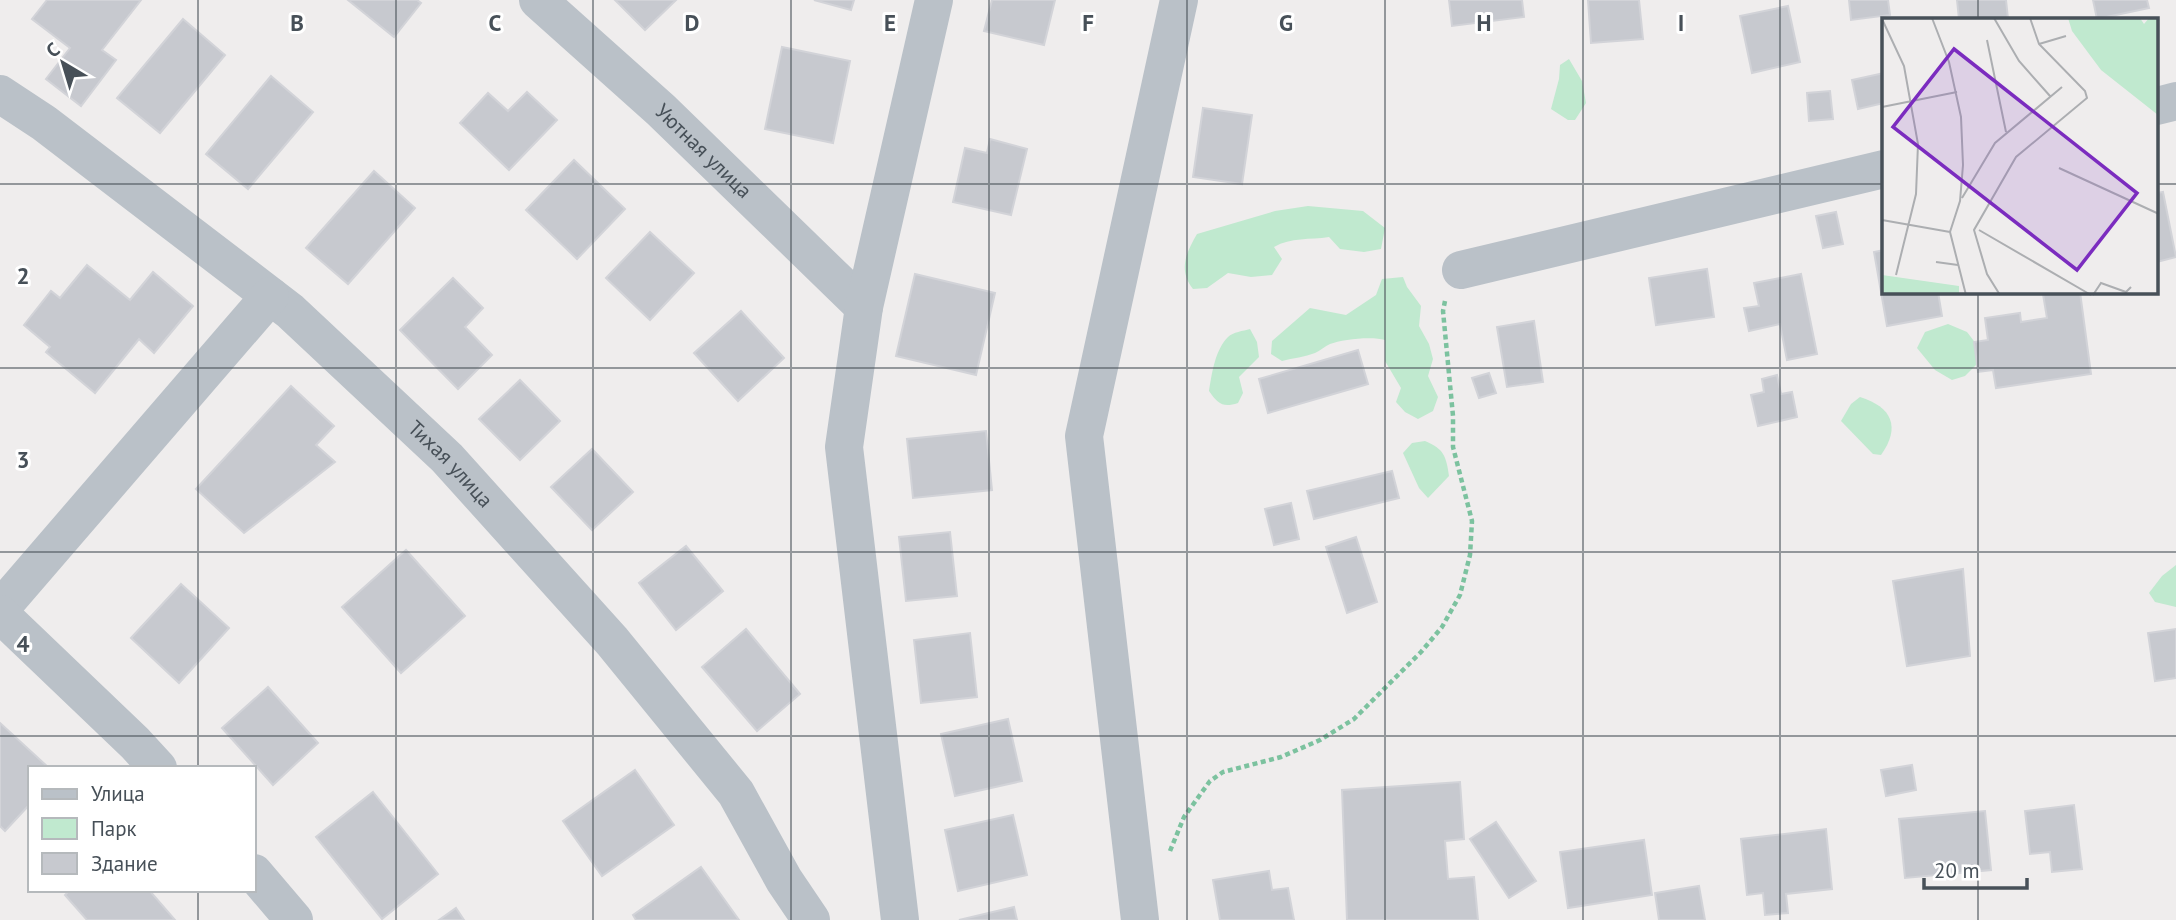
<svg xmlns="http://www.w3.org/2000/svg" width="2176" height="920" viewBox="0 0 2176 920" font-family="'PT Sans',sans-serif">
  <rect width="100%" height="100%" fill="#efeded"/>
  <g fill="#c0e9cf">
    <path d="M1569 59 1582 81 1586 103 1575 120H1568L1551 109 1559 79 1560 65Z"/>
    <path d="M1308 206 1363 211 1385 228 1381 249 1364 252 1340 249 1329 237C1310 240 1291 237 1274 247L1282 259 1272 275 1251 277 1228 273 1207 288 1193 289C1178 270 1186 253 1197 234L1275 211Z"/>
    <path d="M1403 277 1407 287 1421 306 1419 326 1429 344 1433 359 1428 376 1438 397 1433 411 1418 419 1405 412 1396 402 1401 388 1385 361V340C1373 336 1342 339 1330 344 1325 346 1320 351 1315 353 1305 357 1293 358 1282 361L1271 354 1272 341 1310 308 1346 315 1376 295 1382 279Z"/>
    <path d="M1948 324 1967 332 1977 345 1976 365 1965 376 1952 380 1935 370 1917 348 1925 332Z"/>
    <path d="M1250 329 1257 342 1259 357 1239 377 1243 393 1238 403C1223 408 1218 404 1209 391 1212 373 1215 350 1228 337 1233 332 1243 331 1250 329Z"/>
    <path d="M1860 397C1892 407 1901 427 1881 455L1873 454 1841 421 1851 404Z"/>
    <path d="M1425 441C1444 449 1446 456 1449 476L1428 498 1419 488 1403 453 1412 443Z"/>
    <path d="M2176 565V607L2155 602 2149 593 2162 576Z"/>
  </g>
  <g fill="#c7c9cf" stroke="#d2d3d8" stroke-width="2">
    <path d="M47 0H141L102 50 116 60 81 106 46 79 70 48 32 19Z"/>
    <path d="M348 0H417L421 3 394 37Z"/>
    <path d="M615 0H676L645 30Z"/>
    <path d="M814 0H854L851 10Z"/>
    <path d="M992 0H1055L1044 45 984 31Z"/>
    <path d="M1449 0H1522L1524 17 1452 26Z"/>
    <path d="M1588 0H1639L1643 39 1591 43Z"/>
    <path d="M1849 0H1888L1890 15 1851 20Z"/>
    <path d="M1957 0H2006L2008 19H1959Z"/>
    <path d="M2093 0H2147L2149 8 2097 19Z"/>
    <path d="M1788 6 1800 62 1752 73 1740 16Z"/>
    <path d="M183 19 225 55 160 133 117 98Z"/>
    <path d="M782 47 850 61 833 143 765 129Z"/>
    <path d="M1884 73V103L1858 109 1852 80Z"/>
    <path d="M271 76 313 112 248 189 206 154Z"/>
    <path d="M1830 91 1833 119 1809 121 1807 93Z"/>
    <path d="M527 92 557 120 509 170 460 123 488 93 508 111Z"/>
    <path d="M1203 108 1252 115 1242 184 1193 177Z"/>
    <path d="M990 139 1027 149 1011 215 953 202 965 148 987 153Z"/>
    <path d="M574 160 625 209 577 259 526 210Z"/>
    <path d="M374 171 415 208 348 284 306 248Z"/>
    <path d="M2163 192 2176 257 2157 262V193Z"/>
    <path d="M1836 212 1843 244 1823 248 1816 216Z"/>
    <path d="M650 232 694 273 650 320 606 278Z"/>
    <path d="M1884 250V292H1938L1942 316 1887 326 1874 252Z"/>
    <path d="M87 265 130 300 153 272 193 306 154 353 139 339 95 393 46 352 50 347 24 325 51 291 60 298Z"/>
    <path d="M1707 269 1714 317 1656 325 1649 278Z"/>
    <path d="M915 274 995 293 976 375 896 356Z"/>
    <path d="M1801 274 1817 354 1787 360 1780 324 1749 331 1744 308 1759 306 1754 283Z"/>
    <path d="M453 278 483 308 465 327 492 355 458 389 400 330Z"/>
    <path d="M2056 292H2080L2091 374 1996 388 1993 370 1978 372 1974 342 1988 340 1985 318 2020 313 2021 322 2047 318 2043 294Z"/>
    <path d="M741 311 784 358 738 401 694 353Z"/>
    <path d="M1534 321 1543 382 1507 387 1497 327Z"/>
    <path d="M1358 350 1368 384 1268 413 1259 379Z"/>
    <path d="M1489 373 1496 393 1479 398 1472 378Z"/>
    <path d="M1777 375 1781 394 1792 392 1797 417 1758 426 1751 395 1764 392 1762 379Z"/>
    <path d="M520 380 560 421 520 460 479 419Z"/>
    <path d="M291 386 334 426 316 445 335 462 244 533 196 489Z"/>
    <path d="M986 431 992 490 913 498 907 439Z"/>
    <path d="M592 449 633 492 592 530 551 487Z"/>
    <path d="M1392 471 1399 498 1314 519 1307 491Z"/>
    <path d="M1291 503 1299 539 1274 545 1265 509Z"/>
    <path d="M950 532 957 596 906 601 899 537Z"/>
    <path d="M1356 537 1377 602 1347 613 1326 547Z"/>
    <path d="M686 546 723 591 676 630 639 583Z"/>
    <path d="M406 550 465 616 401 673 342 607Z"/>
    <path d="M1963 569 1970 656 1907 666 1893 581Z"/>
    <path d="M181 584 229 628 179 683 131 638Z"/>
    <path d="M746 629 800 694 757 731 702 667Z"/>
    <path d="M2176 629V678L2155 681 2148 633Z"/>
    <path d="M970 633 977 697 921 703 914 640Z"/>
    <path d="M268 687 318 743 273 785 222 728Z"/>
    <path d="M1008 719 1022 781 955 796 941 734Z"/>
    <path d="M0 723 49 768H30V804L5 831 0 826Z"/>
    <path d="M1912 765 1916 790 1886 796 1881 770Z"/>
    <path d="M635 770 674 825 602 876 563 821Z"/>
    <path d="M1460 782 1464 839 1445 841 1448 879 1474 877 1478 920H1347L1342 790Z"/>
    <path d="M373 792 438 874 382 919 316 837Z"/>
    <path d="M2074 805 2082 869 2052 872 2050 852 2030 854 2025 811Z"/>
    <path d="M1985 811 1991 870 1905 878 1899 819Z"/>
    <path d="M1013 815 1027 875 958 891 945 830Z"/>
    <path d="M1496 822 1536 881 1509 898 1470 839Z"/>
    <path d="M1826 829 1832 889 1786 894 1788 913 1765 915 1763 893 1747 895 1741 839Z"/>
    <path d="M1644 840 1652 895 1568 908 1560 852Z"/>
    <path d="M701 867 739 920H636L633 915Z"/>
    <path d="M1269 871 1272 890 1288 888 1294 920H1220L1213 880Z"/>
    <path d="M1699 886 1705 920H1659L1655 893Z"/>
    <path d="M70 890H149L175 920H87L65 895Z"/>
    <path d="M1014 907 1017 920H959Z"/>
    <path d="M456 908 464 920H439Z"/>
  </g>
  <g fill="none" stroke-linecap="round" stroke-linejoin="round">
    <path stroke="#7cc29f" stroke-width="4.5" stroke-dasharray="5 3.5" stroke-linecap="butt" d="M1170 851 1184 817 1210 781 1223 772 1281 757 1320 740 1354 719 1421 652 1442 627 1460 595 1470 555 1472 521 1453 447V416L1443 311 1445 301"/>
    <g stroke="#bac1c8" stroke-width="38">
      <path id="s1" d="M538 0 661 110 864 307"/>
      <path id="s2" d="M0 94 44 123 290 311 447 458 612 641 736 793 784 880 811 920"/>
      <path d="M2157 106 2176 101"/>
      <path d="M1461 270 1884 169"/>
      <path d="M0 609 270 296"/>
      <path d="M0 614 135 743 158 768"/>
      <path d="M254 873 294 920"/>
      <path d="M900 920 844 447 864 307 934 0"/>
      <path d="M1140 920 1084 436 1179 0"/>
    </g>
  </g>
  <path fill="none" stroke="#475058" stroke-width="2" stroke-opacity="0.55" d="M198 0V768M396 0V920M593 0V920M791 0V920M989 0V920M1187 0V920M1385 0V920M1583 0V920M1780 0V920M1978 0V19M0 184H1884M2157 184H2176M1978 292V920M0 368H2176M0 552H2176M0 736H2176M198 890V920"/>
  <g text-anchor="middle" stroke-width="6" stroke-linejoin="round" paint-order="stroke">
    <g font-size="21" fill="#475058" stroke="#fff">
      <text dy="7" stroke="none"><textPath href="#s1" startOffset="224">Уютная улица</textPath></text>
      <text dy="7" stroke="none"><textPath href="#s2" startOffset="584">Тихая улица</textPath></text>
    </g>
  </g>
  <g transform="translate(1882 18)">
    <rect width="276" height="276" fill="#efeded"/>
    <path d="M186 0H258L262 6 267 0H276V97L219 52 190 13ZM0 257 77 268V276L0 277Z" fill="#c0e9cf"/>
    <path fill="none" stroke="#acaeb1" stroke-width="2" d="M50 0 67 44 79 99 81 147 78 183 68 214 84 277M112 0 137 43 168 78M0 1 22 48 36 126 34 176 14 257M105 22 124 114M157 26 184 18M0 89 75 74M177 150 277 196M80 180 113 125 180 69M0 202 68 214M97 212 209 277M54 244 76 247M118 277 105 256 92 212 134 139 205 80 203 73 157 26 148 0M211 277 219 265 244 274 249 269"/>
    <path fill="#7b2cbf" fill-opacity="0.15" stroke="#7b2cbf" stroke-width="3.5" d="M72 31 255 175 195 252 11 109Z"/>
    <rect width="276" height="276" fill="none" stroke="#475058" stroke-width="3.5"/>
  </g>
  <g font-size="23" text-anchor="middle" font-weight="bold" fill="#475058" stroke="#fff" stroke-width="6" stroke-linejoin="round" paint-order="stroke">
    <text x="297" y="31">B</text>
    <text x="495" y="31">C</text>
    <text x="692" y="31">D</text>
    <text x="890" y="31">E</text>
    <text x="1088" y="31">F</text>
    <text x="1286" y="31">G</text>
    <text x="1484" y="31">H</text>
    <text x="1681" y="31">I</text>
    <text x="23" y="284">2</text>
    <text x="23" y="468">3</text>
    <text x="23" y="652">4</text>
  </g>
  <rect x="28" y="766" width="228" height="126" fill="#ffffff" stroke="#b5b9bc" stroke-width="2"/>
  <rect x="42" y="789" width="35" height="10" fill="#bac1c8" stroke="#b5b9bc" stroke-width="2"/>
  <text x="91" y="801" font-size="21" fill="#475058">Улица</text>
  <rect x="42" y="818" width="35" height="21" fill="#c0e9cf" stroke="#b5b9bc" stroke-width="2"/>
  <text x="91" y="836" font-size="21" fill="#475058">Парк</text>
  <rect x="42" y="853" width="35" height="21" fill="#c7c9cf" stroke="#b5b9bc" stroke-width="2"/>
  <text x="91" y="871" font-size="21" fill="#475058">Здание</text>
  <g transform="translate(63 63) rotate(322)" stroke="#ffffff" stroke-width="5" paint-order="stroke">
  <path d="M0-5L12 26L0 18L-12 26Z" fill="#475058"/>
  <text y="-10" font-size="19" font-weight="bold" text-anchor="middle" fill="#475058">С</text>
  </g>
  <path d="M1924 878v10h103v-10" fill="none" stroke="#475058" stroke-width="3.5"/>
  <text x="1934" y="878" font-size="21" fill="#475058" stroke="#ffffff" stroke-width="5" paint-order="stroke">20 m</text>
</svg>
